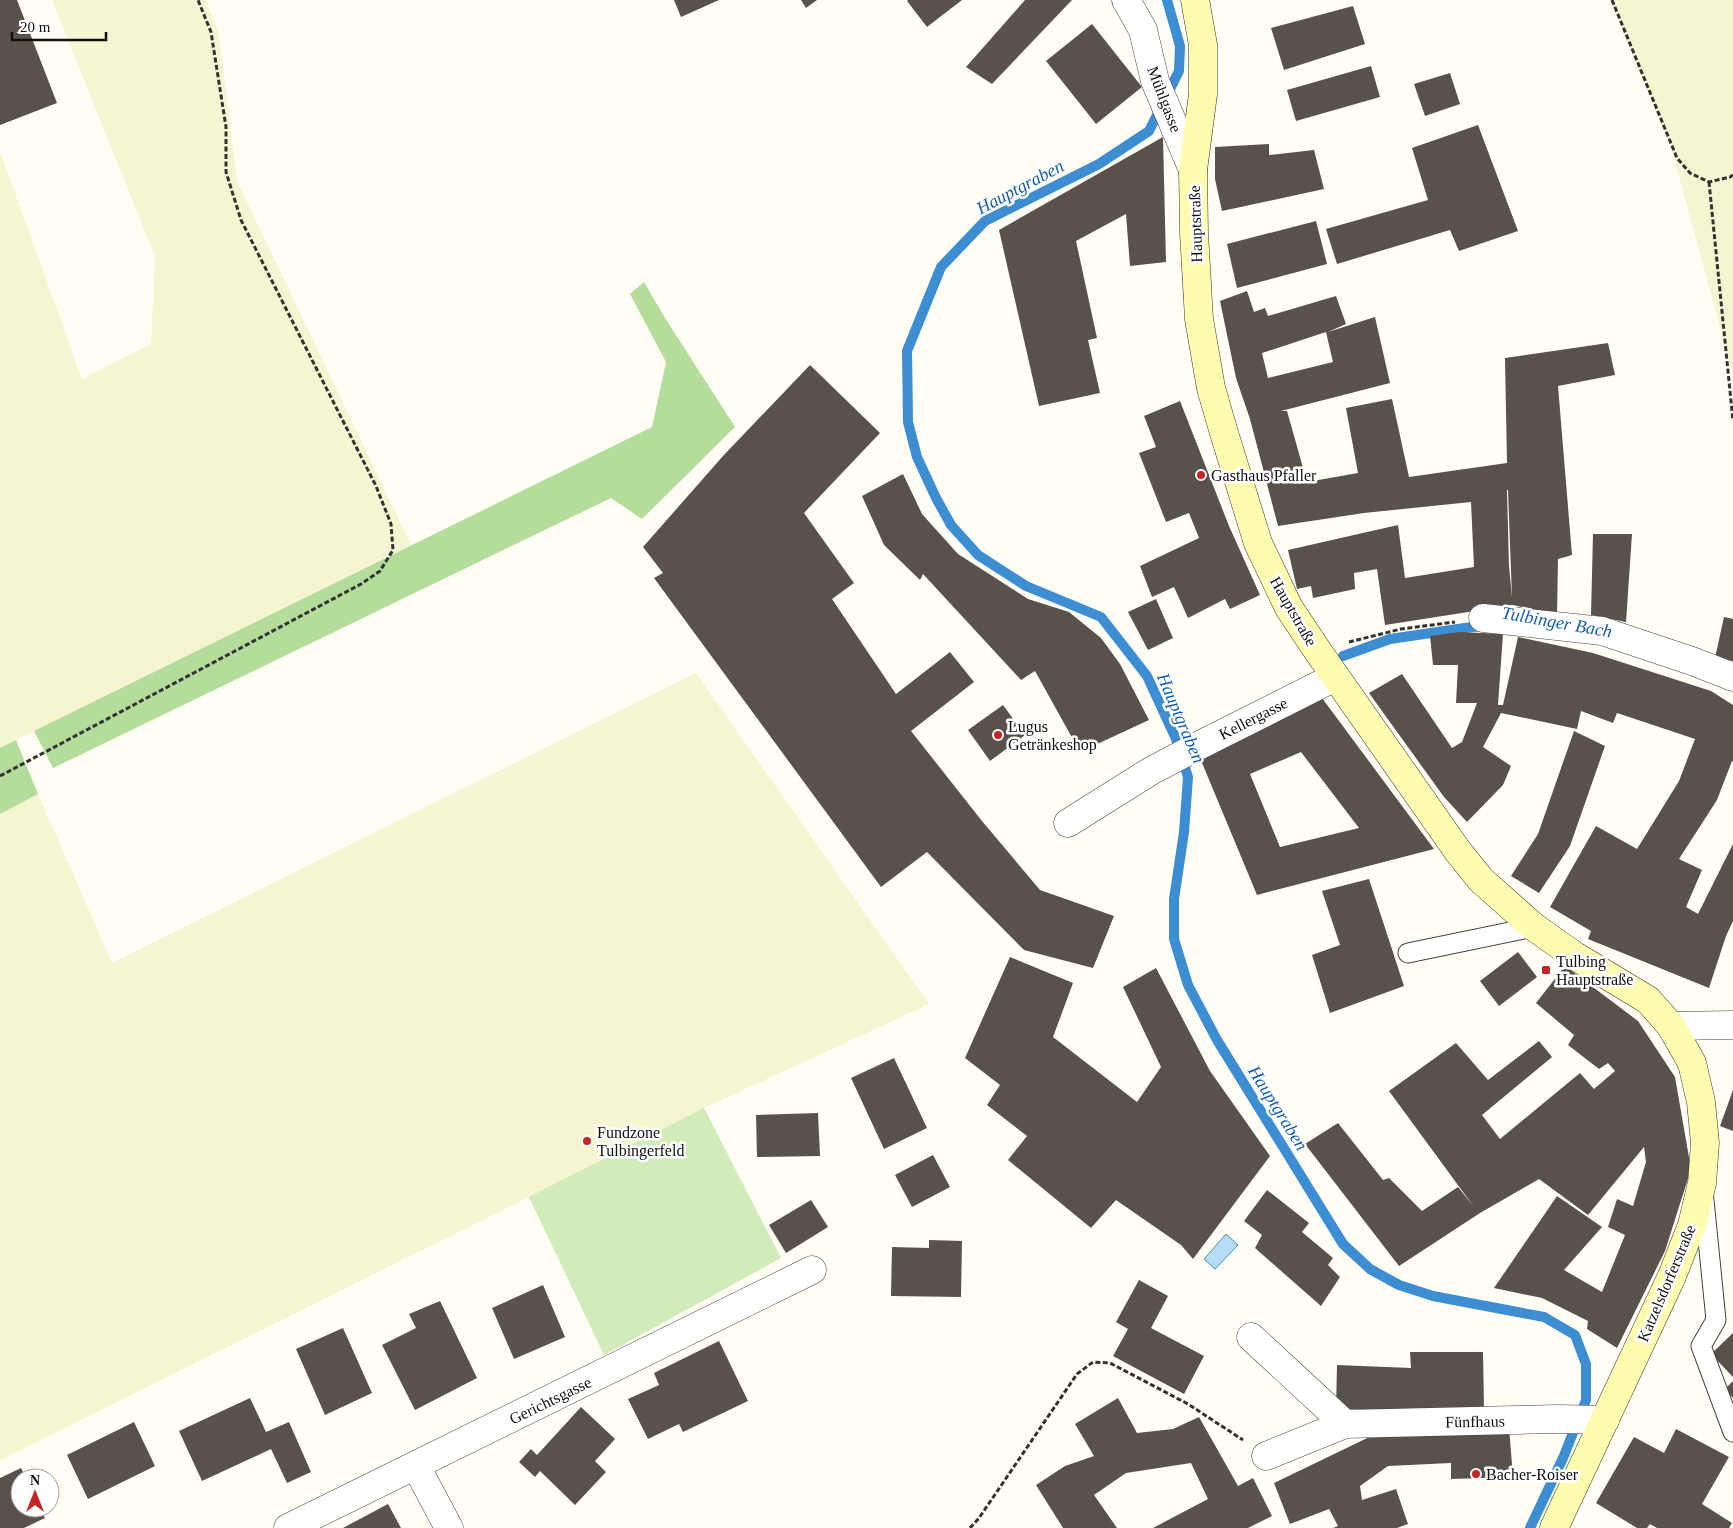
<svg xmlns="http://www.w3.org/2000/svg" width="1733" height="1528" viewBox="0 0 1733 1528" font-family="Georgia,serif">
  <rect width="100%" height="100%" fill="#fffdf4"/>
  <g fill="#f6f5d2">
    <path d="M52 0H206L219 34 237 181 411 545 0 748V151L82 379 151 344 155 256Z"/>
    <path d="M1610 0H1733V375L1671 147Z"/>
    <path d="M696 673 929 1004 704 1108 781 1258 604 1355 529 1197 0 1460V814L38 794 112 963Z"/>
  </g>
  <path fill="#d1ebbb" d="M704 1108 781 1258 604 1355 529 1197Z"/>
  <g fill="#b4dc9a">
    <path d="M644 282 665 318 735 427 642 519 611 498 53 768 34 731 652 427 666 362 630 294Z"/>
    <path d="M16 740 38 794 0 814V748Z"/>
  </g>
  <path fill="#b7dcf8" stroke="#3c8dd1" d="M1226 1234 1238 1245 1215 1269 1204 1259Z"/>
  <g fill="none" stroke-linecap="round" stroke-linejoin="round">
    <g stroke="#3c8dd1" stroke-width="10">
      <path d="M1167 0 1180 46 1179 71 1149 131 1099 164 985 221 941 267 907 351 908 422 917 457 936 498 951 525 978 555 1026 586 1101 617 1147 676 1176 739 1188 777 1184 832 1174 899V939L1188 985 1217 1040 1343 1244 1370 1269 1399 1285 1433 1296 1544 1317 1575 1335 1586 1364V1400L1563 1458 1530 1528"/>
      <path d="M1343 656 1390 639 1472 627 1487 626"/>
    </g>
  </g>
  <g fill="#59524c" fill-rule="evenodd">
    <path d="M0 0H17L57 103 0 125Z"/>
    <path d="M674 0H719L681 17Z"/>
    <path d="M801 0H817L806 8Z"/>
    <path d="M908 0H962L927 27 907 1Z"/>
    <path d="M1025 0H1072L992 84 966 67Z"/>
    <path d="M1353 6 1365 44 1284 70 1271 28Z"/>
    <path d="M1092 24 1142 87 1096 124 1046 61Z"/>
    <path d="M1371 66 1380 97 1296 121 1287 90Z"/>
    <path d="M1450 73 1460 104 1425 116 1414 84Z"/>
    <path d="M1478 125 1518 231 1459 251 1450 230 1337 264 1326 229 1428 200 1412 148Z"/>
    <path d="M1163 137 1166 262 1130 266 1126 214 1076 241 1097 338 1088 340 1100 393 1039 406 999 230Z"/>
    <path d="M1269 144V155L1314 150 1324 189 1222 211 1215 179V147Z"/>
    <path d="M1316 221 1327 264 1237 288 1227 244Z"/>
    <path d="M1247 291 1254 312 1265 308 1268 316 1336 296 1346 324 1328 332 1375 317 1390 383 1281 411H1287L1307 482 1358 473 1346 408 1392 399 1409 477 1507 463 1505 358 1608 343 1615 375 1558 386 1572 555 1558 559 1557 615 1513 605 1385 625 1377 569 1354 573 1355 589 1313 598 1311 586 1297 589 1288 550 1398 525 1405 578 1474 567 1471 502 1364 513 1278 526 1250 419 1236 378 1220 301ZM1326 332 1333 362 1268 378 1262 353ZM1507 490H1508L1512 598 1509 566Z"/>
    <path d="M810 365 880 433 804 513 854 583 832 599 896 694 950 652 974 682 911 731 982 821 1040 890 1114 916 1093 968 1024 950 927 852 881 887 654 578 663 573 643 547 723 456Z"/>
    <path d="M1180 401 1229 526 1260 595 1230 609 1225 599 1188 618 1174 587 1152 597 1140 566 1199 538 1189 513 1166 522 1139 453 1156 447 1144 416Z"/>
    <path d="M903 474 922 514 958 554 1028 599 1069 612 1101 638 1120 664 1149 720 1080 752 1035 671 1021 680 923 574 920 580 884 545 862 496Z"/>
    <path d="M1593 534H1632L1626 622 1591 615Z"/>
    <path d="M1156 599 1173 638 1148 650 1128 612Z"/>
    <path d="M1724 617 1733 619V661L1715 658Z"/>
    <path d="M1460 632 1503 634 1498 705H1503L1518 637 1593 653 1711 691 1733 705V762L1732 761 1717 800 1679 859 1702 870 1686 907 1698 914 1733 844V921L1726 936 1709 988 1588 939 1591 931 1550 907 1596 826 1637 849 1679 781 1695 739 1617 713 1613 723 1581 711 1577 729 1501 713 1483 747 1511 766 1503 785 1467 822 1444 797 1369 693 1402 674 1452 748 1462 742 1477 703H1456L1458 665H1433L1430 636Z"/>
    <path d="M1322 698 1434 849 1257 895 1200 758ZM1301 752 1359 828 1280 847 1250 774Z"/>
    <path d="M1003 705 1025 735 990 761 968 730Z"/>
    <path d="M1574 731 1605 746 1570 846 1539 893 1511 876 1538 834Z"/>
    <path d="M1369 879 1404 986 1330 1013 1312 955 1340 945 1322 891Z"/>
    <path d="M1518 952 1537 977 1499 1006 1480 981Z"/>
    <path d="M1010 957 1073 983 1053 1037 1137 1102 1161 1067 1123 987 1156 968 1210 1071 1270 1156 1193 1259 1181 1245 1116 1200 1091 1228 1008 1160 1027 1136 987 1105 1000 1085 965 1058Z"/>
    <path d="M1565 966 1638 1021 1675 1077 1691 1169 1665 1251 1617 1348 1587 1329 1588 1321 1542 1298 1494 1288 1557 1196 1602 1227 1564 1270 1602 1292 1625 1235 1608 1227 1617 1199 1633 1206 1646 1162 1644 1147 1588 1215 1539 1179 1480 1213 1399 1266 1305 1144 1338 1123 1383 1180 1389 1178 1422 1211 1458 1187 1474 1207 1389 1091 1456 1043 1488 1080 1539 1041 1552 1057 1482 1115 1500 1139 1580 1073 1594 1089 1615 1071 1608 1063 1599 1069 1568 1045 1574 1035 1536 1003Z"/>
    <path d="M894 1058 927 1128 884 1149 851 1078Z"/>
    <path d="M1733 1090V1131L1720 1126Z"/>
    <path d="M818 1113 820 1156 757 1157 756 1115Z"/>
    <path d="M933 1155 950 1187 912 1207 895 1175Z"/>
    <path d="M1267 1190 1309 1223 1302 1232 1333 1258 1328 1265 1340 1277 1321 1306 1255 1248 1262 1235 1244 1221Z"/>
    <path d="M811 1200 828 1227 786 1253 769 1225Z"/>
    <path d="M929 1240 962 1241 961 1297 891 1296 892 1247 929 1248Z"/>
    <path d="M1139 1280 1168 1296 1151 1328 1204 1356 1184 1394 1113 1356 1128 1329 1116 1322Z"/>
    <path d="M543 1285 565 1337 514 1359 492 1308Z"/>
    <path d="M440 1301 477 1378 415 1410 382 1345 416 1328 409 1314Z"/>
    <path d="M343 1328 372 1393 325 1415 296 1349Z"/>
    <path d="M1733 1333V1377L1711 1354Z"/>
    <path d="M719 1341 748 1401 683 1432 679 1424 648 1439 628 1399 659 1385 654 1373Z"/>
    <path d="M1410 1352H1483L1484 1410 1336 1409 1337 1365 1411 1368Z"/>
    <path d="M1733 1381V1398L1725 1389Z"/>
    <path d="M250 1398 266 1432 289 1422 311 1472 287 1483 271 1449 202 1481 179 1431Z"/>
    <path d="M1118 1398 1137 1433 1173 1429 1199 1417 1238 1486 1253 1478 1272 1516 1248 1528H1153L1208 1499 1191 1463 1126 1473 1094 1495 1117 1528H1063L1036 1485 1065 1466 1094 1456 1075 1424Z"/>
    <path d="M581 1407 615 1439 595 1461 606 1472 575 1505 540 1471 535 1477 519 1462 531 1449 537 1455Z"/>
    <path d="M134 1422 155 1466 88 1499 67 1455Z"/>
    <path d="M1509 1427 1513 1477 1451 1479V1463L1388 1466 1360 1486 1362 1500 1396 1489 1408 1524 1397 1528H1333L1338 1526 1329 1509 1290 1524 1274 1483 1384 1430Z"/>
    <path d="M1676 1429 1729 1457 1702 1504 1732 1523 1729 1528H1657L1650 1524 1647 1528H1637L1596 1503 1634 1437 1664 1453Z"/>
    <path d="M21 1468 26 1478H20V1508H40L45 1518 24 1528H0V1478Z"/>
    <path d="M388 1504 401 1528H343Z"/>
  </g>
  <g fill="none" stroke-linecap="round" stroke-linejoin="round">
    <g stroke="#434343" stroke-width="21">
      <g id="lane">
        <path d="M1408 953 1534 927"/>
        <path d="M1704 1200 1716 1320 1701 1346 1733 1432"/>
      </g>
    </g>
    <g stroke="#434343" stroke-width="29">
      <g id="street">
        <path d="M1126 0 1143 30 1155 81 1193 170"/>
        <path d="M1483 618 1602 631 1692 661 1733 677"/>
        <path d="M1068 823 1151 771 1196 747 1335 677"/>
        <path d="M1671 1026 1733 1025"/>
        <path d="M1251 1337 1345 1424"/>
        <path d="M1266 1456 1345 1424 1558 1419 1605 1420"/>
        <path d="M416 1466 449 1528"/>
        <path d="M288 1528 812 1270"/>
      </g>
    </g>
    <g stroke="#323232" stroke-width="29">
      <path id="secondary" d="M1195 0 1203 45V94L1193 170 1194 233 1199 319 1211 388 1224 433 1258 543 1289 608 1317 650 1457 850 1481 880 1534 927 1575 956 1648 1000 1671 1026 1692 1063 1701 1102 1705 1143 1702 1183 1692 1225 1672 1276 1554 1528"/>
    </g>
    <g stroke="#323232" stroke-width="3" stroke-dasharray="5 2.5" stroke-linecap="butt">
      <path d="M1612 0 1677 158 1690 173 1709 182 1730 177 1733 175"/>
      <path d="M1709 182 1733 421"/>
      <path d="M1349 642 1401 629 1455 622"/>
      <path d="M0 776 361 584 380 571 393 550 391 524 376 486 241 220 226 172V127L211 32 198 0"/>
      <path d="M970 1528 979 1518 1077 1374 1093 1362 1110 1363 1188 1404 1243 1440"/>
    </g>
    <use href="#lane" stroke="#fff" stroke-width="19"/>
    <use href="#street" stroke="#fff" stroke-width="28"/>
    <use href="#secondary" stroke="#fffbaf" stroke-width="28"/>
  </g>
  <g fill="#c52624" stroke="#fff" stroke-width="2">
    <circle cx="1201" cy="475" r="5"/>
    <circle cx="998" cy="735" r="5"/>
    <rect x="1541" y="965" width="10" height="10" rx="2.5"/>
    <circle cx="587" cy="1141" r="5"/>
    <circle cx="1476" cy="1474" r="5"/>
  </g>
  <g text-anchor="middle" stroke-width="5" stroke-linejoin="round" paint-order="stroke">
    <g font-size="16" fill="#101010" stroke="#fff">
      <text transform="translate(1165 99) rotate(69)" y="6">Mühlgasse</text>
      <text transform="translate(1195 224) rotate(-92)" y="6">Hauptstraße</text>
      <text transform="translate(1294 611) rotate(60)" y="6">Hauptstraße</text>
      <text transform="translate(1253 718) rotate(-27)" y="6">Kellergasse</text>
      <text transform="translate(1666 1283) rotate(-67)" y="6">Katzelsdorferstraße</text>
      <text transform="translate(550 1400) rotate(-26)" y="6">Gerichtsgasse</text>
      <text transform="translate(1475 1421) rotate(-1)" y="6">Fünfhaus</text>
    </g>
    <g font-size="16" fill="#101010" stroke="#fff" text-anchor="start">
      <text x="1211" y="481">Gasthaus Pfaller</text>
      <text x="1008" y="732">Lugus<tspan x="1008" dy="18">Getränkeshop</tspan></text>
      <text x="1556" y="967">Tulbing<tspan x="1556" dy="18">Hauptstraße</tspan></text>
      <text x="597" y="1138">Fundzone<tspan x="597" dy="18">Tulbingerfeld</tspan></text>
      <text x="1486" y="1480">Bacher-Roiser</text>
    </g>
    <g font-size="18" font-style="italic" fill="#155ea7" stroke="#fff">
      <text transform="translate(1020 187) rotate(-28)" y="6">Hauptgraben</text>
      <text transform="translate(1557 622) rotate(10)" y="6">Tulbinger Bach</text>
      <text transform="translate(1181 718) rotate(67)" y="6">Hauptgraben</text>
      <text transform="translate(1278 1108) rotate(58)" y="6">Hauptgraben</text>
    </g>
  </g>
  <g transform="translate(35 1493)"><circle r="24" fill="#ffffff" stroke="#9f9f9f"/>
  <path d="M0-4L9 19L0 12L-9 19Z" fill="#c52624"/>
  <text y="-8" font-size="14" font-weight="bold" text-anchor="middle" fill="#101010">N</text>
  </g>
  <path d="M12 32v8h94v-8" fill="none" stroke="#101010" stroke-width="2.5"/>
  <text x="20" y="32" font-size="15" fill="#101010" stroke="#ffffff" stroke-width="4" paint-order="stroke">20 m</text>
</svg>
